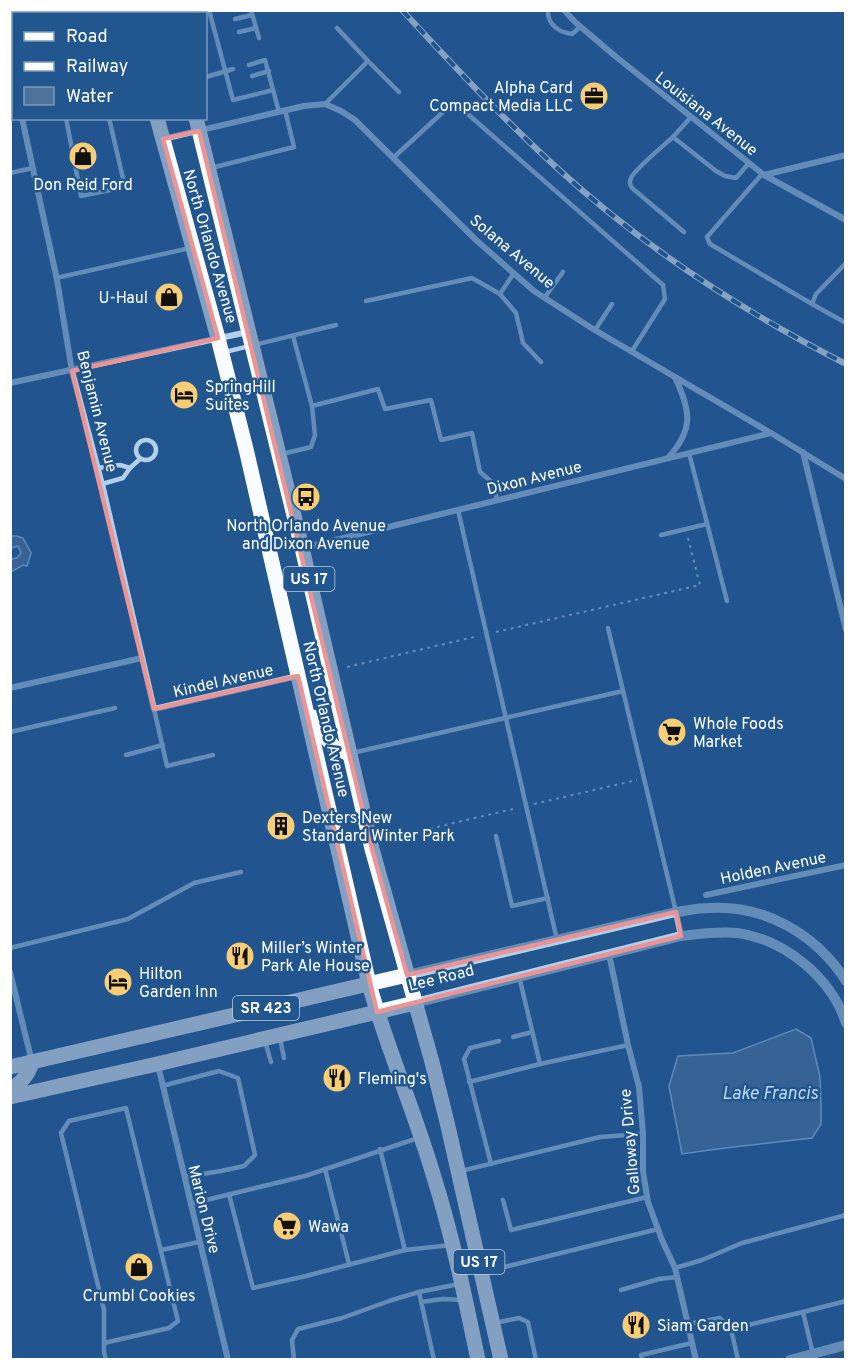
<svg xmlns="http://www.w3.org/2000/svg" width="856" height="1370" viewBox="0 0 856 1370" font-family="Overpass,sans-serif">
  <rect width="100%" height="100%" fill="#22568f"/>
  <g fill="#4f729b" stroke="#a7caed" stroke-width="1.5">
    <path d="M11 536H17L23 538 31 553 27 566 23 565 13 571 11 570V559L17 558 21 553 18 546 11 548Z"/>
    <path d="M796 1029 811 1038 820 1077 821 1105V1124L812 1138 717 1149 682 1154 669 1086 678 1056 733 1053Z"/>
  </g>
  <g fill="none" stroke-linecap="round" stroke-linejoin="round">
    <g stroke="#b3cfec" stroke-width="2" stroke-dasharray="3 4.5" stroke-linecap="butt">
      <path d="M496 632 700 585 688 538"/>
      <path d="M347 667 478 636"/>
      <path d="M534 804 637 780"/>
      <path d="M386 839 517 808"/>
    </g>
    <g stroke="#b3cfec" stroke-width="4.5">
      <path d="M209 10 233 100 273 90"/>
      <path d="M251 10 259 38"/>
      <path d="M548 10C547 25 559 32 572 34L580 27"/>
      <path d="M181 14 193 10"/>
      <path d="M235 19 252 15"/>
      <path d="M239 32 256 28"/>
      <path d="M368 61 399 92"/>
      <path d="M249 65 265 60 279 112"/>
      <path d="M252 76 269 71"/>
      <path d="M206 77 233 69"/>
      <path d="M325 104 368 61 337 28"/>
      <path d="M691 117 673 137 716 171 725 176 736 178 749 163"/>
      <path d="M66 118 81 196 125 187 109 118"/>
      <path d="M673 137C664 145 635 169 631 178 629 183 630 184 632 188L684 232"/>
      <path d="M393 158 454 102 663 285 665 299 632 351"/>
      <path d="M211 168 294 147 285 110"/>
      <path d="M10 173 33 168"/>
      <path d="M762 174 707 237 710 244 812 304"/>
      <path d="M846 263 816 294 812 304 846 323"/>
      <path d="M56 278 190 248"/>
      <path d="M500 294 516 313 523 343 541 362"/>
      <path d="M545 297 563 272"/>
      <path d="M366 301 472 278 500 294 514 273"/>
      <path d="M595 330 612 304"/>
      <path d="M293 336 312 406 378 389 385 409 431 400 441 440 472 433 480 472 494 484 497 500"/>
      <path d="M225 352 336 325"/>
      <circle cx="146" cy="450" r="10"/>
      <path d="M689 453 727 601"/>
      <path d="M282 454 311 447 315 435 312 406"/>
      <path d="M98 468 120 465 130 468"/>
      <path d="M102 484 123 478 130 468 140 459"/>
      <path d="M458 510 557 940"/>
      <path d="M661 535 707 524"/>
      <path d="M608 628 676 912"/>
      <path d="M154 709 167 766 213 755"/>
      <path d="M10 732 115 708"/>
      <path d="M352 753 623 691"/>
      <path d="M126 755 163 745"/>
      <path d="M496 836 512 906 548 898"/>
      <path d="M10 948 128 919 194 883 241 872"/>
      <path d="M513 1037 532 1032"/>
      <path d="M280 1038 284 1058"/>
      <path d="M265 1041 271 1062"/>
      <path d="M540 1064 628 1045"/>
      <path d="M469 1082 540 1064 519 976"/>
      <path d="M162 1086 219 1071 238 1078 255 1155 244 1166 221 1171 184 1177"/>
      <path d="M491 1164 464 1059 470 1048 499 1041"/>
      <path d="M325 1169 349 1264"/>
      <path d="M461 1171 600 1137 643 1134"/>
      <path d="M229 1194 253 1288 306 1276 405 1250 380 1149"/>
      <path d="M503 1200 511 1230 647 1197"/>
      <path d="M190 1204 305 1176 418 1138"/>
      <path d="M161 1250 199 1242"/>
      <path d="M405 1250 451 1245"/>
      <path d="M675 1268 702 1260 742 1243 846 1215"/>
      <path d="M484 1272 658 1229"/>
      <path d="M621 1290 659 1279 677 1277"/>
      <path d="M419 1292 434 1360"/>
      <path d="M421 1302 443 1299 463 1300"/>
      <path d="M803 1312 846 1301"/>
      <path d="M495 1323 519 1318 528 1322 536 1360"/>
      <path d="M688 1324 720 1318 731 1329"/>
      <path d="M104 1343 169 1328 178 1321 126 1108 69 1121 61 1133 104 1310V1352L106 1360"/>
      <path d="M294 1360 292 1340 298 1329 342 1318 392 1300 419 1292 459 1284"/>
      <path d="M642 1360 641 1355 692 1343"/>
      <path d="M738 1360 731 1329 803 1312 813 1354"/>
    </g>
    <g stroke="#b3cfec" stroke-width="6">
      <path d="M564 10 575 22 615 56 764 175 846 220"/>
      <path d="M62 14 75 10"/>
      <path d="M10 25 14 24"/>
      <path d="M10 66 14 80"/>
      <path d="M22 118 57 280 72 371 103 488 154 709 298 676"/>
      <path d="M163 139 304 106 325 104 341 111 355 120 476 240 534 291 593 329 771 433 846 479"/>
      <path d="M764 175 846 155"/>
      <path d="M10 383 248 332"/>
      <path d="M803 452 846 630"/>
      <path d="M668 458C695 428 690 411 675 377"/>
      <path d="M303 548 771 433"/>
      <path d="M10 688 142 658"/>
      <path d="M706 895 846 865"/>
      <path d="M676 912 681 936"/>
      <path d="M609 954 628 1045 639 1087 643 1134V1172L648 1202 662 1240 675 1268 696 1360"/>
      <path d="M10 972 32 1062"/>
      <path d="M158 1065 228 1360"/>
    </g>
    <g stroke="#b3cfec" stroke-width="10">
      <path d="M407 975 676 912C686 911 697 908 708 908 764 904 816 934 846 981"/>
      <path d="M415 1003 681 936C700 934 718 931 737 933 784 939 831 977 846 1023"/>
      <path d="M790 1360 846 1345"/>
    </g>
    <g stroke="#f8fbff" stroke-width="15">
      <path d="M127 10 128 14"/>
      <path d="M167 10 168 14"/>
      <path d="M157 118 218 338 246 449 369 984C387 1048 414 1110 433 1174 452 1234 465 1297 478 1360"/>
      <path d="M196 118 302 548 372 849 432 1062 447 1122 501 1360"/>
      <path d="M313 717 324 735 334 747 349 754"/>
      <path d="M10 1067 407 975"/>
      <path d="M10 1090C22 1082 27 1076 32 1063"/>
      <path d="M10 1097 157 1064 415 1003"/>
    </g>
    <g stroke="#fff" stroke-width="6">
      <path id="rail" d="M402 10C452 64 502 118 556 167 642 246 742 311 846 364"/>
    </g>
    <use href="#rail" stroke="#22568f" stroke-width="4" stroke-dasharray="11" stroke-linecap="butt"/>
  </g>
  <path d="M0 0H856V1370H0ZM199 131 372 849 407 975 676 912 681 936 377 1012 298 676 154 709 72 371 218 338 163 139Z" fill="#22568f" fill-opacity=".55" fill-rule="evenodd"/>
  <path fill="none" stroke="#ea9494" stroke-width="4.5" stroke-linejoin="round" d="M199 131 372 849 407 975 676 912 681 936 377 1012 298 676 154 709 72 371 218 338 163 139Z"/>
  <defs>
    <g id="office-disc" transform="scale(1.5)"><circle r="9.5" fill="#f7cd75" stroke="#22568f"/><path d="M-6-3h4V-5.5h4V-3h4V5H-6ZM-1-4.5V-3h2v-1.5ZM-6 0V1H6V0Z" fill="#111"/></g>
    <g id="shop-disc" transform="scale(1.5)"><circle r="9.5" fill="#f7cd75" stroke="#22568f"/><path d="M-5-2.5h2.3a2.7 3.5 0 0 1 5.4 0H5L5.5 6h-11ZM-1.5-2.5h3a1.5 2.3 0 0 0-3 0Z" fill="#111"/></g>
    <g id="hotel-disc" transform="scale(1.5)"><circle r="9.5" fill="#f7cd75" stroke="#22568f"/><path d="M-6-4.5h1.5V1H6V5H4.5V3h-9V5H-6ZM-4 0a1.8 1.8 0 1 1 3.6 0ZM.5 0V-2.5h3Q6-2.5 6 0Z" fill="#111"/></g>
    <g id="bus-disc" transform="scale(1.5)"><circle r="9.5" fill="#f7cd75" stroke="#22568f"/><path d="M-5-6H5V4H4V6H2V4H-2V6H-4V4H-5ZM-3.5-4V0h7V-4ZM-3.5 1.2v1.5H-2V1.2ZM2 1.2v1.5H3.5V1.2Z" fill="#111"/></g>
    <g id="supermarket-disc" transform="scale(1.5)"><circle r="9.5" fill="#f7cd75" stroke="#22568f"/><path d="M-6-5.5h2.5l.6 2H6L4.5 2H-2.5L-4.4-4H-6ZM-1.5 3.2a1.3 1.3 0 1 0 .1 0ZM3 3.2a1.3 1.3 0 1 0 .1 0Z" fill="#111"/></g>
    <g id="building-disc" transform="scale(1.5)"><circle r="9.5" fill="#f7cd75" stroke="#22568f"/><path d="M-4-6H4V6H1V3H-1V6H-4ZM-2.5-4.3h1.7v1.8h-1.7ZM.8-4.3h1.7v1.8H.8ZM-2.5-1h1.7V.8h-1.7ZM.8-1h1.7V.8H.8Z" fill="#111"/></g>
    <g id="restaurant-disc" transform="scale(1.5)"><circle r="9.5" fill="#f7cd75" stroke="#22568f"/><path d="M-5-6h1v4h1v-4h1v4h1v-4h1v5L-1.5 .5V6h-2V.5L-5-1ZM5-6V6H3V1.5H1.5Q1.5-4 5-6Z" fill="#111"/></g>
  </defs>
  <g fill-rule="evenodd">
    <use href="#office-disc" x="594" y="96"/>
    <use href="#shop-disc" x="83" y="156"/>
    <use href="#shop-disc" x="169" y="297"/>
    <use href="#hotel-disc" x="184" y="395"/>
    <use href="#bus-disc" x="306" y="497"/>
    <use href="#supermarket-disc" x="672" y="732"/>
    <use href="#building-disc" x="281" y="826"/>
    <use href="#restaurant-disc" x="240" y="956"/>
    <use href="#hotel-disc" x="118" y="982"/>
    <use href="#restaurant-disc" x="337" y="1078"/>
    <use href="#supermarket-disc" x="287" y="1226"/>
    <use href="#shop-disc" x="139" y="1267"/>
    <use href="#restaurant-disc" x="636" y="1325"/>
  </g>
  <g text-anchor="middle" stroke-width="5" stroke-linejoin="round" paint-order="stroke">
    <g fill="#22568f" stroke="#bdccdd" stroke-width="1.5">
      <rect x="283.5" y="567" width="51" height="24" rx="4.5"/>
      <rect x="233" y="996" width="66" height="24" rx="4.5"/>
      <rect x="453.5" y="1250" width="51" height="24" rx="4.5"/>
    </g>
    <g font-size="15" font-weight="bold" fill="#fff">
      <text x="309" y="584">US 17</text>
      <text x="266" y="1013">SR 423</text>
      <text x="479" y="1267">US 17</text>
    </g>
    <g font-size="16" fill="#fff" stroke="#22568f" text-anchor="start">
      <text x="573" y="93" text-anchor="end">Alpha Card<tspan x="573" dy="18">Compact Media LLC</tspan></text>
      <text x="83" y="190" text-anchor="middle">Don Reid Ford</text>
      <text x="148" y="303" text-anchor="end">U-Haul</text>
      <text x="205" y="392">SpringHill<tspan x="205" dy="18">Suites</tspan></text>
      <text x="306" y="531" text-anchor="middle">North Orlando Avenue<tspan x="306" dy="18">and Dixon Avenue</tspan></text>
      <text x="693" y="729">Whole Foods<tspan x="693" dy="18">Market</tspan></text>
      <text x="302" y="823">Dexters New<tspan x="302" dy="18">Standard Winter Park</tspan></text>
      <text x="261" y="953">Miller’s Winter<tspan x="261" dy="18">Park Ale House</tspan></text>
      <text x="139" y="979">Hilton<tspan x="139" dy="18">Garden Inn</tspan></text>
      <text x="358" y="1084">Fleming's</text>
      <text x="308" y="1232">Wawa</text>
      <text x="139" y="1301" text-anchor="middle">Crumbl Cookies</text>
      <text x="657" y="1331">Siam Garden</text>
    </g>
    <g font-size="16" fill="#fff" stroke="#22568f">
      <text transform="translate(707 113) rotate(38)" y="6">Louisiana Avenue</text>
      <text transform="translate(211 246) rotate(74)" y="6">North Orlando Avenue</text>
      <text transform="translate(513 251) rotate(40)" y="6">Solana Avenue</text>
      <text transform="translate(98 411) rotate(76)" y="6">Benjamin Avenue</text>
      <text transform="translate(534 477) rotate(-14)" y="6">Dixon Avenue</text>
      <text transform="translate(223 680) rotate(-13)" y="6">Kindel Avenue</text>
      <text transform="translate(327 719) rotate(77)" y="6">North Orlando Avenue</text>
      <text transform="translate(773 867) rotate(-12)" y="6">Holden Avenue</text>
      <text transform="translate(441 977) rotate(-14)" y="6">Lee Road</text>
      <text transform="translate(629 1142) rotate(-95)" y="6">Galloway Drive</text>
      <text transform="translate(205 1209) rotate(76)" y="6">Marion Drive</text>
    </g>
    <g font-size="18" font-style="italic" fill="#bfd9f3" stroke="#22568f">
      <text x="770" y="1099">Lake Francis</text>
    </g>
  </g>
  <rect width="856" height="1370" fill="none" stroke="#ffffff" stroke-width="24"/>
  <rect x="12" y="12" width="195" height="108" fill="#22568f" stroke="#7a9abc" stroke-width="1.5"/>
  <rect x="24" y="32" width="30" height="9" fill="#f8fbff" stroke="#7a9abc" stroke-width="1.5"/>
  <text x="66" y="42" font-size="18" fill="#ffffff">Road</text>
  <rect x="24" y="62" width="30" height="9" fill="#ffffff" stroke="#7a9abc" stroke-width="1.5"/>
  <text x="66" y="72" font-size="18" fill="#ffffff">Railway</text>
  <rect x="24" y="87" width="30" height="18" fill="#4f729b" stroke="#7a9abc" stroke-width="1.5"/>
  <text x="66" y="102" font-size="18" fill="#ffffff">Water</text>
</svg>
